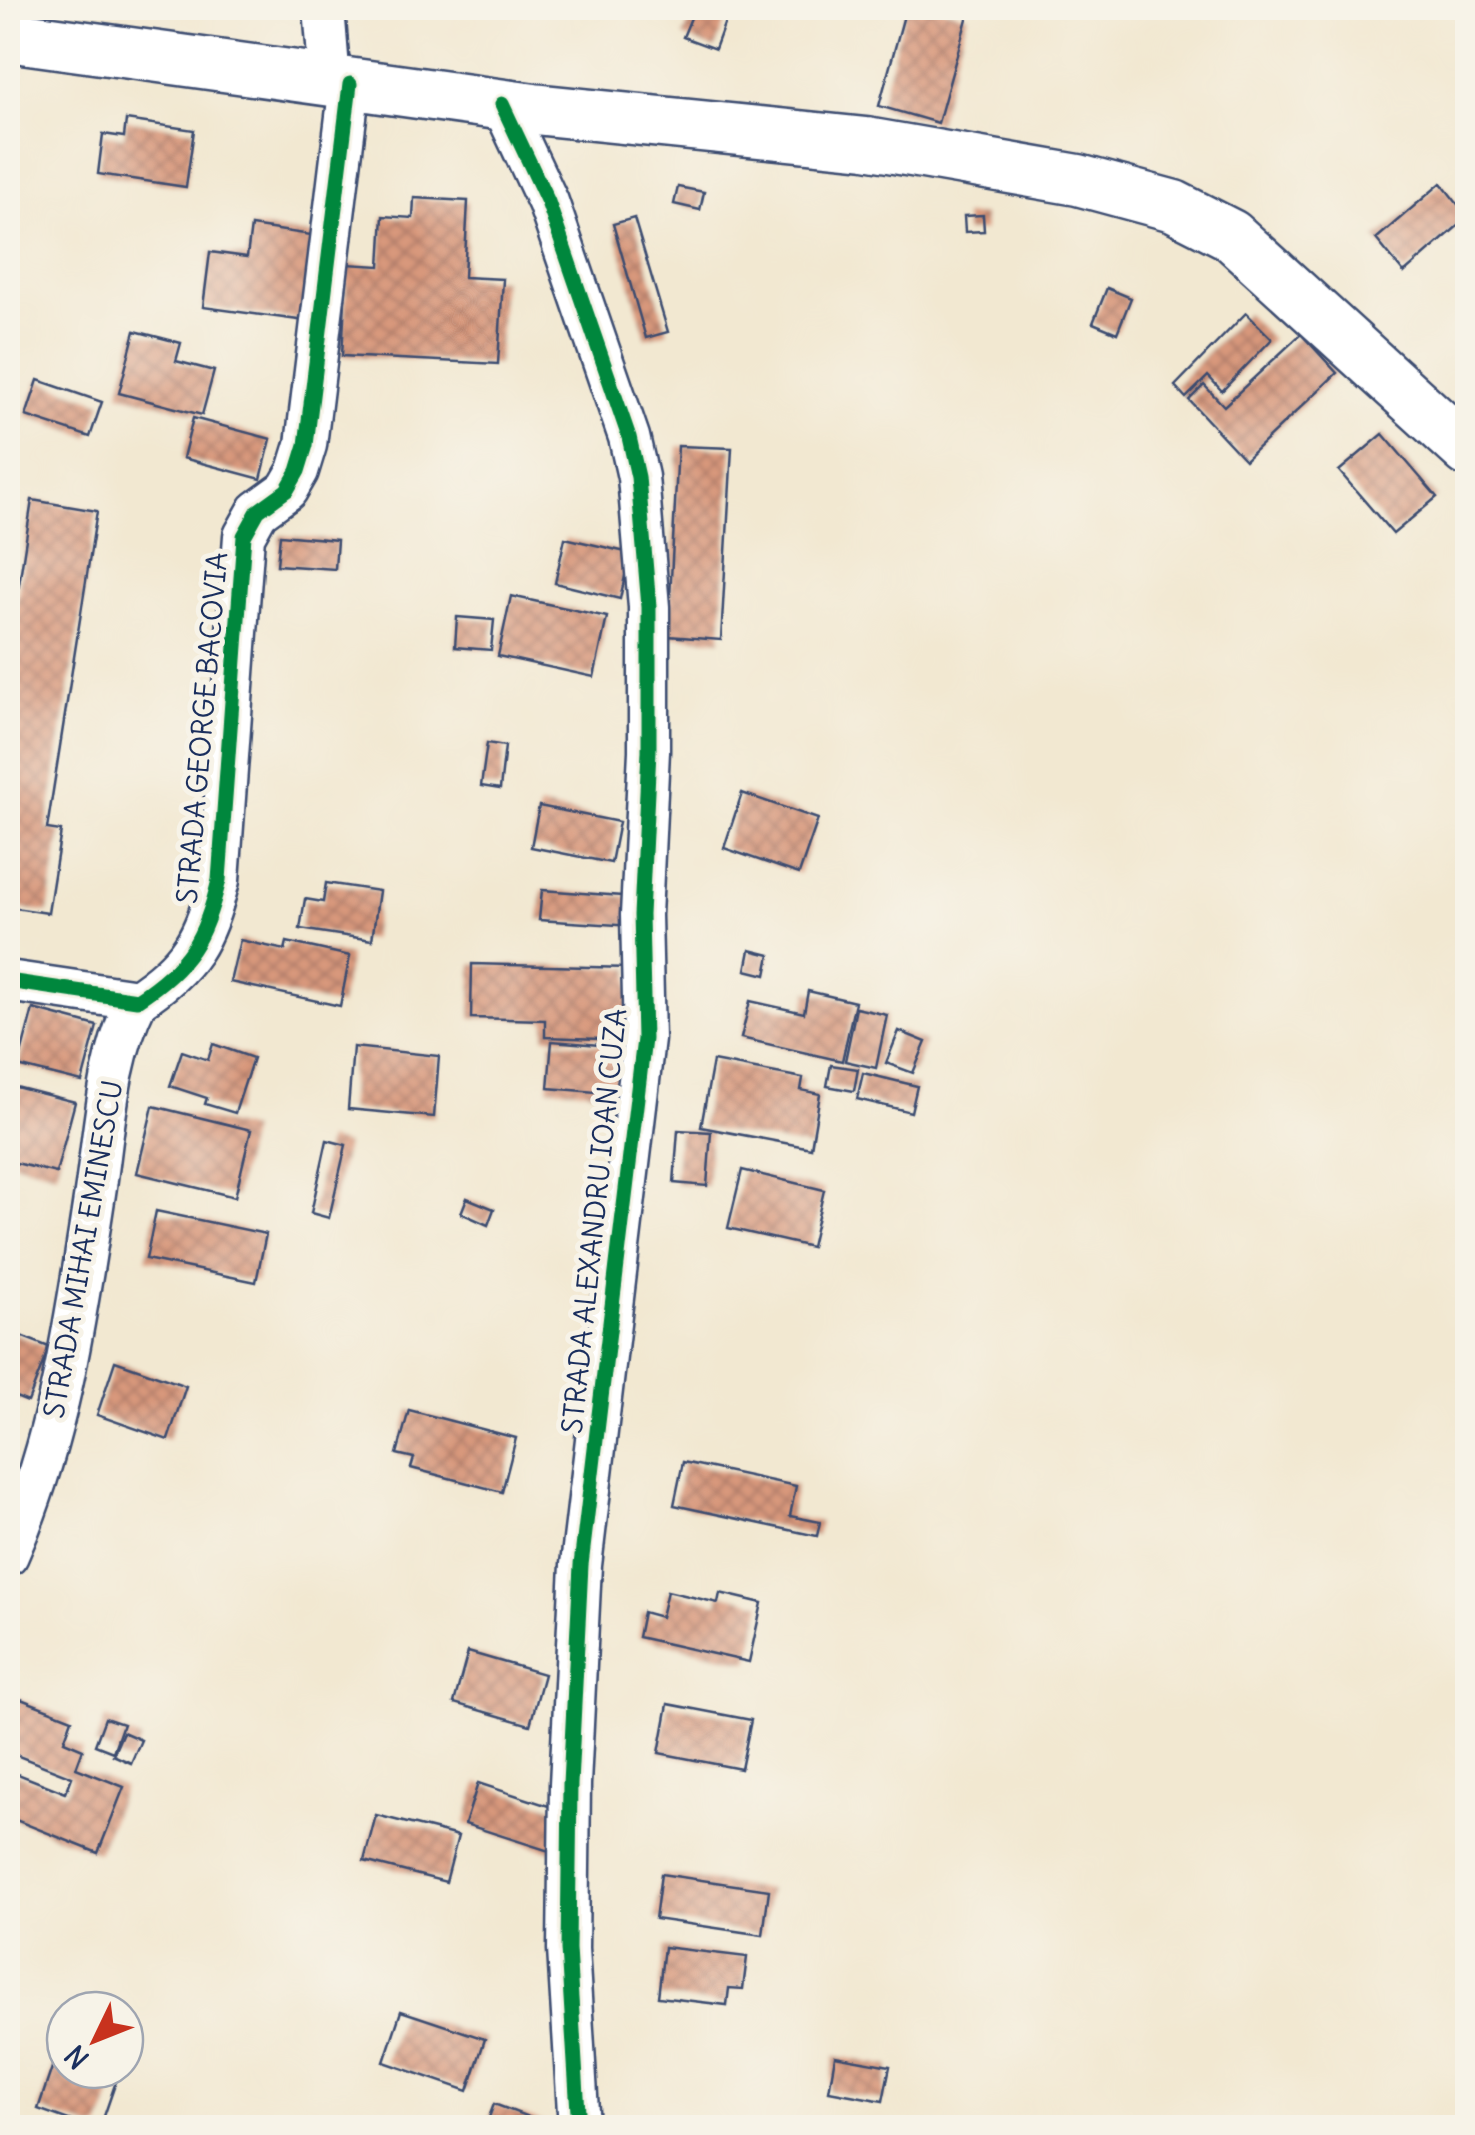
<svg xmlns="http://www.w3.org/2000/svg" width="1475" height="2135" viewBox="0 0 1475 2135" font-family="Delius,sans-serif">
  <defs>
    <pattern id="building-cross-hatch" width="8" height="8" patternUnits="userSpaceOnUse" patternTransform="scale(2.5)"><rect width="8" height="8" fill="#d8987c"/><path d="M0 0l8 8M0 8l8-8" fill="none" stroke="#ae7c69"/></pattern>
  </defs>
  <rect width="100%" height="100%" fill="#f7f3e8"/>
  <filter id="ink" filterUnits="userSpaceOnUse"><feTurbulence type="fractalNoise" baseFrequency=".01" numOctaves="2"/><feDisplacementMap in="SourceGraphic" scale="20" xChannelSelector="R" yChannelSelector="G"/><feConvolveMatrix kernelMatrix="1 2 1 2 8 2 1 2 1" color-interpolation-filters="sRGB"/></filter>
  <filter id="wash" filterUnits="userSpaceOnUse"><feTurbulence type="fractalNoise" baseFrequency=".0048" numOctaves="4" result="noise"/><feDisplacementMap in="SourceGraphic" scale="40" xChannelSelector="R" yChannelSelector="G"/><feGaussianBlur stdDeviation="2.25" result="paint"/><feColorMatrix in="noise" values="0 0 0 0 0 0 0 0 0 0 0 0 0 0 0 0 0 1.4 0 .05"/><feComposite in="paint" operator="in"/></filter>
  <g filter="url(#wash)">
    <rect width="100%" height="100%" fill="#f2e8d1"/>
    <g id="blocks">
      <g fill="url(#building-cross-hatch)">
        <path d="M695 8H730L715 49 683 37Z"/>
        <path d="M906 8H940L968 15 938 123 879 106Z"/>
        <path d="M126 120 194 130 186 187 98 174 103 134 124 137Z"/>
        <path d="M1441 183 1468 217 1404 273 1376 239Z"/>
        <path d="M678 187 704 192 700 210 674 204Z"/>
        <path d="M414 198 468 201 464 277 503 279 498 364 342 356 347 264 380 266 383 216 413 218Z"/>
        <path d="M983 215 984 231 965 232 964 216Z"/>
        <path d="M634 218 668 332 646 338 613 224Z"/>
        <path d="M251 226 318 236 306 321 203 307 210 252 247 257Z"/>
        <path d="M1107 288 1131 298 1117 333 1093 323Z"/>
        <path d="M1246 313 1272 339 1222 391 1208 376 1186 398 1175 386Z"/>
        <path d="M135 331 181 343 176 361 214 371 202 415 119 393Z"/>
        <path d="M1301 334 1337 373 1245 460 1189 400 1204 385 1224 406Z"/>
        <path d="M38 380 102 402 90 437 26 416Z"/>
        <path d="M193 418 271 439 261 479 183 458Z"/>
        <path d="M1383 434 1437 497 1393 534 1339 471Z"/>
        <path d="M678 446 732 448 721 640 668 636Z"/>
        <path d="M32 500 97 511 47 829 61 831 48 913 8 907V656Z"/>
        <path d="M280 535 337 540 335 569 277 565Z"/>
        <path d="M565 538 630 553 620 599 555 583Z"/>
        <path d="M511 596 607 617 594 677 498 656Z"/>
        <path d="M457 617 494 620 491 650 455 647Z"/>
        <path d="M487 743 505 746 500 789 481 786Z"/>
        <path d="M742 793 818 819 799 874 724 848Z"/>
        <path d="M539 806 619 822 611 863 531 847Z"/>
        <path d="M326 883 379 891 372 940 300 929 305 899 323 902Z"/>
        <path d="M542 890 635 897 633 926 539 920Z"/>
        <path d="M240 940 285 950 287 942 350 956 340 1006 230 982Z"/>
        <path d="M750 950 770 955 766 975 746 970Z"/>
        <path d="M472 964 630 968 629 1040 545 1037V1020L471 1018Z"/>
        <path d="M808 991 855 1002 842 1061 741 1038 750 1001 804 1013Z"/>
        <path d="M856 1008 887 1015 876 1068 845 1061Z"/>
        <path d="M33 1009 97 1026 82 1082 18 1066Z"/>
        <path d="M899 1031 926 1042 913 1073 886 1063Z"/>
        <path d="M552 1041 623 1047 620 1094 548 1088Z"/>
        <path d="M213 1044 253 1058 235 1113 205 1104 207 1098 170 1086 182 1051 208 1060Z"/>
        <path d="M353 1047 439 1056 434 1117 348 1109Z"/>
        <path d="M713 1061 803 1078 801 1090 820 1094 811 1148 701 1127Z"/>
        <path d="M831 1065 858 1069 854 1091 827 1086Z"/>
        <path d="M863 1073 917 1086 911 1112 857 1099Z"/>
        <path d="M8 1085 75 1102 56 1173 8 1161Z"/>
        <path d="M153 1106 251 1130 235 1197 137 1173Z"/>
        <path d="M678 1130 711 1132 707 1186 674 1183Z"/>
        <path d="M327 1140 346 1145 329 1218 311 1213Z"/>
        <path d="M742 1170 824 1190 811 1247 728 1228Z"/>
        <path d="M467 1198 494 1209 488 1225 461 1213Z"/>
        <path d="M156 1211 266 1234 256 1282 146 1259Z"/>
        <path d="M8 1331 49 1347 28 1402 8 1394Z"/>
        <path d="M115 1361 186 1386 168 1440 97 1415Z"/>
        <path d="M409 1410 516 1438 502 1492 411 1468 414 1458 397 1454Z"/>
        <path d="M683 1462 796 1486 790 1516 820 1522 817 1536 674 1505Z"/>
        <path d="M667 1591 718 1603 720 1593 762 1603 749 1662 638 1637 643 1612 661 1617Z"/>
        <path d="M468 1652 544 1674 530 1725 454 1703Z"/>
        <path d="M8 1694 72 1719 64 1741 83 1749 76 1768 124 1787 98 1853 8 1817V1770L66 1793 72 1777 8 1752Z"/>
        <path d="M668 1704 751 1720 741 1769 659 1753Z"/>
        <path d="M105 1718 123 1724 113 1752 95 1745Z"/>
        <path d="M123 1732 141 1740 131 1763 113 1755Z"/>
        <path d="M478 1783 564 1811 552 1852 465 1824Z"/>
        <path d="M376 1815 458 1836 446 1882 364 1861Z"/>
        <path d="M661 1874 769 1890 763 1935 655 1919Z"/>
        <path d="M664 1947 747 1957 743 1989 729 1988 727 2005 658 1997Z"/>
        <path d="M401 2011 485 2039 468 2091 384 2062Z"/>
        <path d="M61 2041 65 2043V2070H120L100 2128H91L38 2109Z"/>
        <path d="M835 2056 890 2066 883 2101 829 2091Z"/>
        <path d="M494 2104 555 2127V2128H485Z"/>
      </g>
    </g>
  </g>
  <g filter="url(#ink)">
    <use href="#blocks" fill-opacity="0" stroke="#3b4b6f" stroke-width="2.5"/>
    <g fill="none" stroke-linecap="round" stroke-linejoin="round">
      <g stroke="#3b4b6f" stroke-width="45">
        <g id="minor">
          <path d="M324 8 330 82"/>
          <path d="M502 104 548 202 629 437 638 477 649 607V751L641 915 644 1039 581 1565 570 1784 568 1949 579 2128"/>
          <path d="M8 981 137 1000C189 966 205 939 219 880L244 536 258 511 287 490 298 471 306 445 350 84"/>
          <path d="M8 1555C59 1440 76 1317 95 1193 105 1127 107 1060 137 1000"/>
        </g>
      </g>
      <g stroke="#3b4b6f" stroke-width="55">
        <path id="major" d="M8 36 534 109 866 143 1078 180 1174 206 1231 235 1468 451"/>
      </g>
      <use href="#minor" stroke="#fff" stroke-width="40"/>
      <use href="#major" stroke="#fff" stroke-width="50"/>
      <g stroke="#f7f3e8" stroke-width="21">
        <g id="cycleway">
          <path d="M502 104 548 202 629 437 638 477 649 607V751L641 915 644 1039 581 1565 570 1784 568 1949 579 2128"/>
          <path d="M8 981 137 1000C189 966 205 939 219 880L244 536 258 511 287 490 298 471 306 445 350 84"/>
        </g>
      </g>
      <use href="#cycleway" stroke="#00873e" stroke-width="15"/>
    </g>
  </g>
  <g text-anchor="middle" stroke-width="10" stroke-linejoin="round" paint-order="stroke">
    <g font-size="28" fill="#1b2f5e" stroke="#f7f3e8">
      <text transform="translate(202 728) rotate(-85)" y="10">STRADA GEORGE BACOVIA</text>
      <text transform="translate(594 1221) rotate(-84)" y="10">STRADA ALEXANDRU IOAN CUZA</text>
      <text transform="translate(83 1249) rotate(-80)" y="10">STRADA MIHAI EMINESCU</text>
    </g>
  </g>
  <rect width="1475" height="2135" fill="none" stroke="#f7f3e8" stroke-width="40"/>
  <g transform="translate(95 2040) rotate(227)"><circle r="48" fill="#f7f3e8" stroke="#9fa5b1" stroke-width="2.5"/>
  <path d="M0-8L18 38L0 25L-18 38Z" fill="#c8321e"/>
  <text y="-15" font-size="28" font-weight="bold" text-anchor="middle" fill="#1b2f5e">N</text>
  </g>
</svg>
